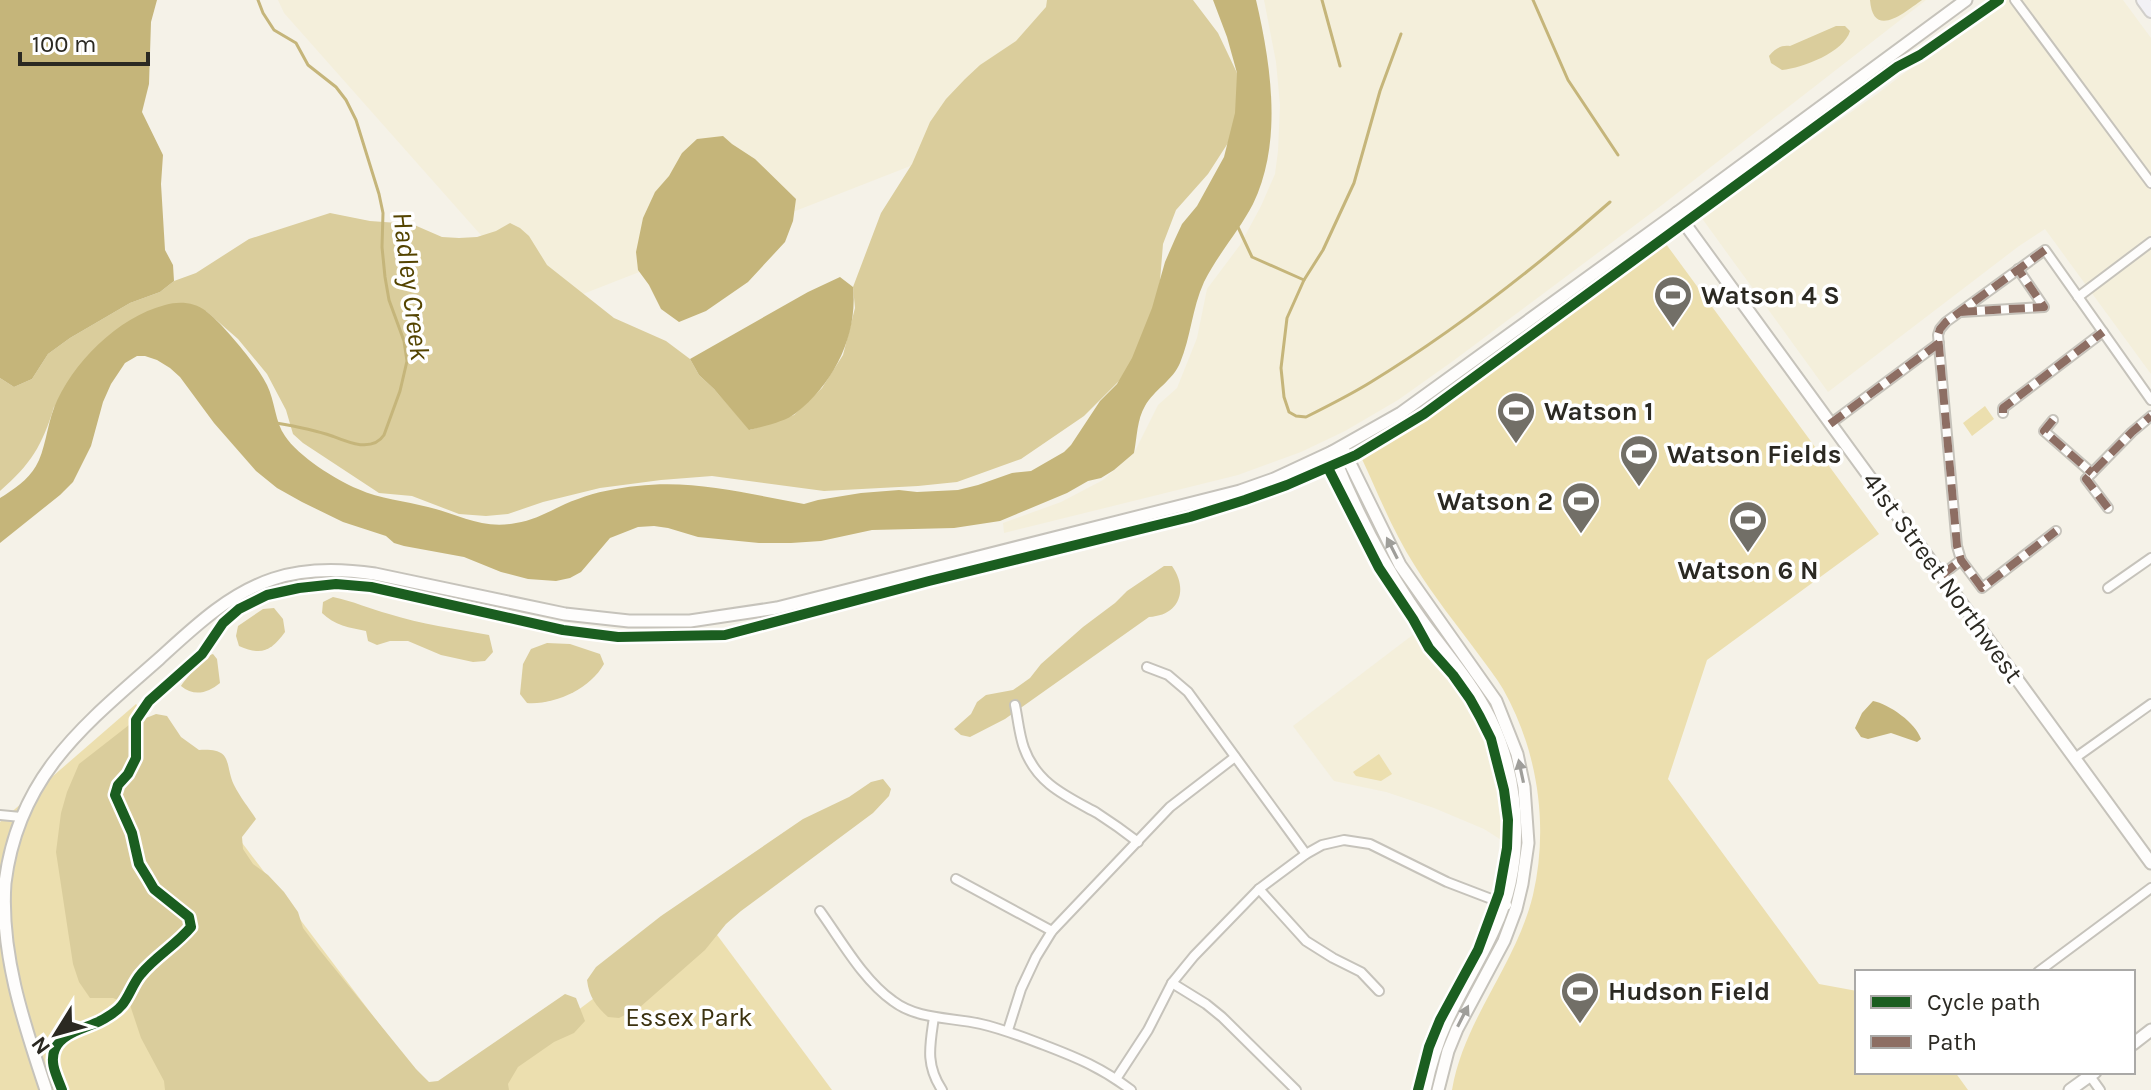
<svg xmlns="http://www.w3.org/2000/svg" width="2151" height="1090" viewBox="0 0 2151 1090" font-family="Karla,sans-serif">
  <rect width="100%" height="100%" fill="#f5f2e8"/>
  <g fill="#f4efdb">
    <path d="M278 0H1076L959 147 560 303 503 260 284 13Z"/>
    <path d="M1264 0H1926L1662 205 1453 361 1398 400 1345 431 1301 452 1238 475 1004 533 1003 523 1061 502 1103 480 1134 453 1158 405 1177 388 1197 338 1207 289 1240 245 1261 206 1275 174 1278 151 1280 105 1276 62Z"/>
    <path d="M2000 0H2123L2151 38V374L2045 229 2019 246 1828 392 1701 217 1877 94Z"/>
    <path d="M1414 634 1465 701 1482 729 1494 756 1503 801V841L1484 829 1434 808 1386 792 1334 781 1293 726Z"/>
  </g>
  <g fill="#ecdfaf">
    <path d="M1666 244 1879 534 1707 660 1668 779 1819 984 1857 991V1072H1955L1968 1090H1452C1464 1019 1516 965 1533 895 1549 826 1538 751 1503 689 1496 677 1487 666 1479 655 1457 625 1434 597 1415 566 1393 532 1378 493 1361 457L1432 414Z"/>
    <path d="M1985 406 1994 419 1972 436 1963 423Z"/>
    <path d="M136 704 147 717 429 1090H0V822Z"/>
    <path d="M1379 754 1392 774 1381 781 1356 776 1353 772Z"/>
    <path d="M703 916 832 1090H472Z"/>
  </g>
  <g fill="#dacd9c">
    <path d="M1047 0H1193L1218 33 1237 73V129L1208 174 1176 210 1163 244 1160 281 1150 326 1135 365 1084 416 1021 459 957 482 918 486 824 491 712 476 661 480 600 488 543 502 508 514 486 516 459 514 412 496 379 493 303 443 293 434 286 410 267 374 238 339 206 311 54 407C42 446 31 464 0 491V378L14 387 32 379 48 354 70 338 130 303 160 292 174 281 196 273 249 239 330 213 370 221 412 224 442 237 459 238 477 237 496 231 510 223 520 228 529 236 547 265 614 318 666 341 690 359 699 375 714 389 750 430 794 415 822 388 843 355 855 308 853 287 881 213 912 164 930 122 946 99 965 79 980 65 1016 41 1046 7Z"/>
    <path d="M1870 0H1922C1905 12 1873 40 1870 0Z"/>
    <path d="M1836 26H1845L1850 31C1844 52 1803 68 1782 70L1771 63 1769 56C1776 48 1781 45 1790 46Z"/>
    <path d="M1164 566H1172C1189 590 1179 616 1149 617L1005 719 970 737 961 735 954 729 971 714 977 702 986 695 1013 690 1030 678 1041 664 1083 627 1115 603 1127 591Z"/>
    <path d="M333 597C353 601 370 609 389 614 421 624 455 629 489 635L493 652 485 661 473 662 441 655 408 641H390L377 645 368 641 366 631C350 628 334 625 322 613L323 602Z"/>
    <path d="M274 608 283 619 285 632C271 651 262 656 239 646L236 636 238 626 263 609Z"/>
    <path d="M547 643 570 644 600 654 604 664C590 689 555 705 527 703L520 694 523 664 531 649Z"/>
    <path d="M213 654 217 659 220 683C208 693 194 697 181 686 182 683 205 657 207 656 209 655 211 655 213 654Z"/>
    <path d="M156 714 167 716 181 737 199 750C234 748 224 763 234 785 240 797 249 808 256 819L242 837 243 849 253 864 268 875 284 892 298 912 303 928 318 948 416 1069 429 1082 438 1081 565 994 576 998 585 1021 574 1033 554 1042 518 1067 508 1084 509 1090H165L164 1081 141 1038 130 1005 113 998H90L79 982 73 964 56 852 61 813 67 792 79 764 129 725Z"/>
    <path d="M883 779 891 789 889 796 873 813 741 911 726 924 705 950 639 1008 619 1018 608 1017C596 1006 589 997 587 980L596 967 661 916 803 819 849 797 871 782Z"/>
  </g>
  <g fill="#c5b57a">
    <path d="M0 0H157L151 22 149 84 142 112 163 155 161 184 165 250 173 265 174 281 160 292 130 303 70 338 48 354 32 379 14 387 0 378Z"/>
    <path d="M1213 0H1256C1271 64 1283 142 1253 204 1239 231 1218 254 1204 282 1192 308 1191 337 1180 363 1173 380 1154 390 1145 406 1137 419 1137 438 1134 453L1114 470 1101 478 1088 481 1067 493 1000 521 954 528 872 530 821 541 791 543H759L698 537 668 528 654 526 638 527 610 538 581 572 570 578 556 581 528 579 501 572 464 557 404 546 394 543 386 536 343 522 302 502 277 488 256 471 214 423 180 377 170 368 157 360 145 356H137L125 363 111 384 103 402 91 446 73 482 60 495 0 543V498C13 490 28 480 36 466 45 451 47 426 54 408 71 364 118 317 165 305 179 301 194 302 206 311 222 323 258 366 267 385 275 401 275 422 285 436 298 456 336 480 358 489 380 499 405 501 428 507 459 514 482 530 516 523 538 520 557 506 578 499 596 492 617 488 637 486 694 479 748 494 804 504L818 500 861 493 899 490 917 492 958 490 978 485 1012 473 1031 471 1064 452 1071 445 1100 401 1117 384 1132 358 1152 308 1165 262 1175 239 1182 224 1197 206 1224 157 1235 113 1237 73 1227 37Z"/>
    <path d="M723 136 732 144 755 159 796 199 793 221 785 242 748 282 706 311 679 322 661 309 649 285 638 270 636 252 643 218 655 192 669 176 682 153 697 139Z"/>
    <path d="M840 277 853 287C858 335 834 383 796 413 785 422 764 426 749 430L714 389 699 375 690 359 808 292Z"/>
    <path d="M1873 701C1889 704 1916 723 1921 739L1917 742 1891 733 1868 739 1861 737 1855 728 1862 713Z"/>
  </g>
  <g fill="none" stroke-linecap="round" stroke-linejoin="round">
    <g stroke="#c5b57a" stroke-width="3">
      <path d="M258 0 263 13 274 30 296 43 308 65 336 87 346 100 356 120 379 194 383 213 382 247 385 277 389 300 404 341 407 361 400 391 384 435C372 453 347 442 332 436 315 430 294 426 276 423"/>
      <path d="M1322 0 1340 66"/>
      <path d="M1533 0 1568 80 1618 155"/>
      <path d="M1401 34 1380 91 1354 183 1323 250 1304 280 1287 318 1281 368 1284 397 1289 412 1296 416 1306 417C1328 406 1350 395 1371 382 1456 330 1535 268 1610 202"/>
      <path d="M1237 225 1252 257 1304 280"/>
    </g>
    <g stroke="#c6c3bb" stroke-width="12">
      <g id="street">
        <path d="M2015 0 2151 183"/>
        <path d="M2078 297 2151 242"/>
        <path d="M1962 312 2044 307 2018 269"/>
        <path d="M2003 413V408L2103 332"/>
        <path d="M2053 420 2044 431 2092 473"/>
        <path d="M1830 424 1939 343"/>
        <path d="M2108 508 2086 479 2132 432 2151 416"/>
        <path d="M2056 531 1982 588 1961 560 1957 546 1938 335 1940 329 1946 322 2045 250 2151 400"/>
        <path d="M1942 575 1961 560"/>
        <path d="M2108 588 2151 558"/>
        <path d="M1147 667 1168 675 1188 692 1306 854"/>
        <path d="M1015 705C1018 719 1019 734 1024 748 1037 784 1066 796 1097 813 1111 822 1125 832 1138 842"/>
        <path d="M2075 758 2151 704"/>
        <path d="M0 815 21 817"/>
        <path d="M956 879 1052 931"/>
        <path d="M1259 889 1306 941 1333 958 1361 972 1379 991"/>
        <path d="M820 911C841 940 863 980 893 1001 918 1020 951 1017 981 1024 1003 1029 1023 1037 1044 1045 1078 1058 1102 1068 1131 1090"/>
        <path d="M2038 972 2151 888"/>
        <path d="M1172 983 1206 1004 1222 1017 1296 1090"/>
        <path d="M934 1017C930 1045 925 1064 942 1090"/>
        <path d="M1008 1030 1021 989 1036 957 1052 931 1170 807 1235 757"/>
        <path d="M2090 1076 2100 1090"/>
        <path d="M1116 1079 1148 1030 1172 983 1194 956 1259 889 1306 854 1322 845 1344 840 1370 844 1447 882 1507 905"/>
      </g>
    </g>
    <g stroke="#c6c3bb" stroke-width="15">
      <g id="secondary">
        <path d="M1677 213 2151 863"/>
        <path d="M1342 447 1400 565 1496 701 1517 754 1524 787 1528 843 1522 884 1516 909 1504 941 1457 1029 1448 1051 1438 1090"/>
        <path d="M1332 452C1353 504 1379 557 1410 603 1435 642 1469 676 1490 718 1514 766 1522 830 1510 883 1499 933 1468 975 1447 1021 1437 1043 1430 1066 1425 1090"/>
        <path d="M2133 1044 2151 1030"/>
        <path d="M46 1090C24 1024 0 954 5 883 18 776 84 725 159 659 193 628 228 594 273 579 306 568 341 569 375 574L565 614 629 621H690L777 608 1240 491 1274 479 1332 452 1401 413 1677 213 1966 0"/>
        <path d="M2070 1090 2095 1072"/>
      </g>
    </g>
    <g stroke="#d1cfcb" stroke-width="16">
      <path id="primary" d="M2143 0 2151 11"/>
    </g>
    <use href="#street" stroke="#fefdfc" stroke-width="8"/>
    <use href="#secondary" stroke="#fefdfc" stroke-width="11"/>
    <use href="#primary" stroke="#f2f1f5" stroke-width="12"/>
    <g stroke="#8d6e63" stroke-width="8" stroke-dasharray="16 8" stroke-linecap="butt">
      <path d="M2045 250 1946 322 1940 329 1938 335 1957 546 1961 560 1982 588 2056 531"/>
      <path d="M1961 312 2044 307 2018 269"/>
      <path d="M2003 413V408L2103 332"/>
      <path d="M2053 420 2044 431 2092 473"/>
      <path d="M1830 424 1939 343"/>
      <path d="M2108 508 2086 479 2132 432 2151 416"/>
      <path d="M1942 575 1961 560"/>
    </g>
    <g stroke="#fff" stroke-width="15">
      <g id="cycleway">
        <path d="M1328 468 1379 568 1413 619 1429 648 1453 675 1470 699 1480 717 1491 739 1504 790 1508 820 1507 848 1499 893 1478 950 1440 1020 1429 1047 1418 1090"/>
        <path d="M62 1090C57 1076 49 1063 55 1049 63 1030 92 1028 107 1017 112 1014 118 1010 122 1005 129 997 133 983 141 974 156 956 176 945 191 927L189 917 154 889 147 877 139 864 132 833 115 795 118 785 128 774 136 758V720L149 701 202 654 223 623 239 609 267 595 299 588 336 584 371 587 563 630 618 637 725 635 929 581 1190 517 1245 500 1287 485 1356 455 1424 414 1897 67 1920 55 1999 0"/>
      </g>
    </g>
    <use href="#cycleway" stroke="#1b5e20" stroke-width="10"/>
  </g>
  <defs><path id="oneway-solid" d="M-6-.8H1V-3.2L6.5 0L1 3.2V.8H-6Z" transform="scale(2)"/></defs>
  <g fill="#9f9e9a">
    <use href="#oneway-solid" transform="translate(1392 548) rotate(-117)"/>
    <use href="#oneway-solid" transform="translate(1521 771) rotate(-102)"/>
    <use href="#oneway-solid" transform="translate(1463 1016) rotate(-63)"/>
  </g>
  <defs>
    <g id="stadium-pin" transform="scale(2)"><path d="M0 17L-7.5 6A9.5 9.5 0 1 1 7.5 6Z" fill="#726f67" stroke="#fff"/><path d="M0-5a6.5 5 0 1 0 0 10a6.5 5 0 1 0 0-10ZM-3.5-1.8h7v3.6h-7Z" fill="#fff"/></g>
  </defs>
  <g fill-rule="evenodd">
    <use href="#stadium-pin" x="1673" y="295"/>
    <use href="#stadium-pin" x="1516" y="411"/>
    <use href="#stadium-pin" x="1639" y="454"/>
    <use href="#stadium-pin" x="1581" y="501"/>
    <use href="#stadium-pin" x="1748" y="520"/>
    <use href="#stadium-pin" x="1580" y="991"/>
  </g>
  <g text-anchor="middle" stroke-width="7" stroke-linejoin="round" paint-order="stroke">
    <g font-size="26" font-weight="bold" fill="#2b2922" stroke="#fff" text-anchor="start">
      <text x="1701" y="304">Watson 4 S</text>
      <text x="1544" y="420">Watson 1</text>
      <text x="1667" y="463">Watson Fields</text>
      <text x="1553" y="510" text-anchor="end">Watson 2</text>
      <text x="1748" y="579" text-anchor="middle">Watson 6 N</text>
      <text x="1608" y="1000">Hudson Field</text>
    </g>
    <g font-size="26" fill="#2b2922" stroke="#fff">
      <text transform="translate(1943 577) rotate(54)" y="9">41st Street Northwest</text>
    </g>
    <g font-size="26" fill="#3c320f" stroke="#fff">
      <text x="689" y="1026">Essex Park</text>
    </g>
    <g font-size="28" font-style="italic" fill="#544400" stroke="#fff">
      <text transform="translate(412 286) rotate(83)" y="10">Hadley Creek</text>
    </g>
  </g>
  <rect x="1855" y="970" width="280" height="104" fill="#ffffff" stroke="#aaa9a7" stroke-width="2"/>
  <rect x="1871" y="996" width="40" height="12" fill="#1b5e20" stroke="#aaa9a7" stroke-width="2"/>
  <text x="1927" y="1010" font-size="24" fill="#2b2922">Cycle path</text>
  <rect x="1871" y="1036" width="40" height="12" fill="#8d6e63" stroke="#aaa9a7" stroke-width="2"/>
  <text x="1927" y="1050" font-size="24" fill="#2b2922">Path</text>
  <g transform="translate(56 1034) rotate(233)" stroke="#ffffff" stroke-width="6" paint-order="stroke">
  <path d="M0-6L14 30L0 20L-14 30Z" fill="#2b2922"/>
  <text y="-12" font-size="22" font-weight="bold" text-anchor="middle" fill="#2b2922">N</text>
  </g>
  <path d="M20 52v12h128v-12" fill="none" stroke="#2b2922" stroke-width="4"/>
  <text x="32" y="52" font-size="24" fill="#2b2922" stroke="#ffffff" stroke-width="6" paint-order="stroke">100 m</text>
</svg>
